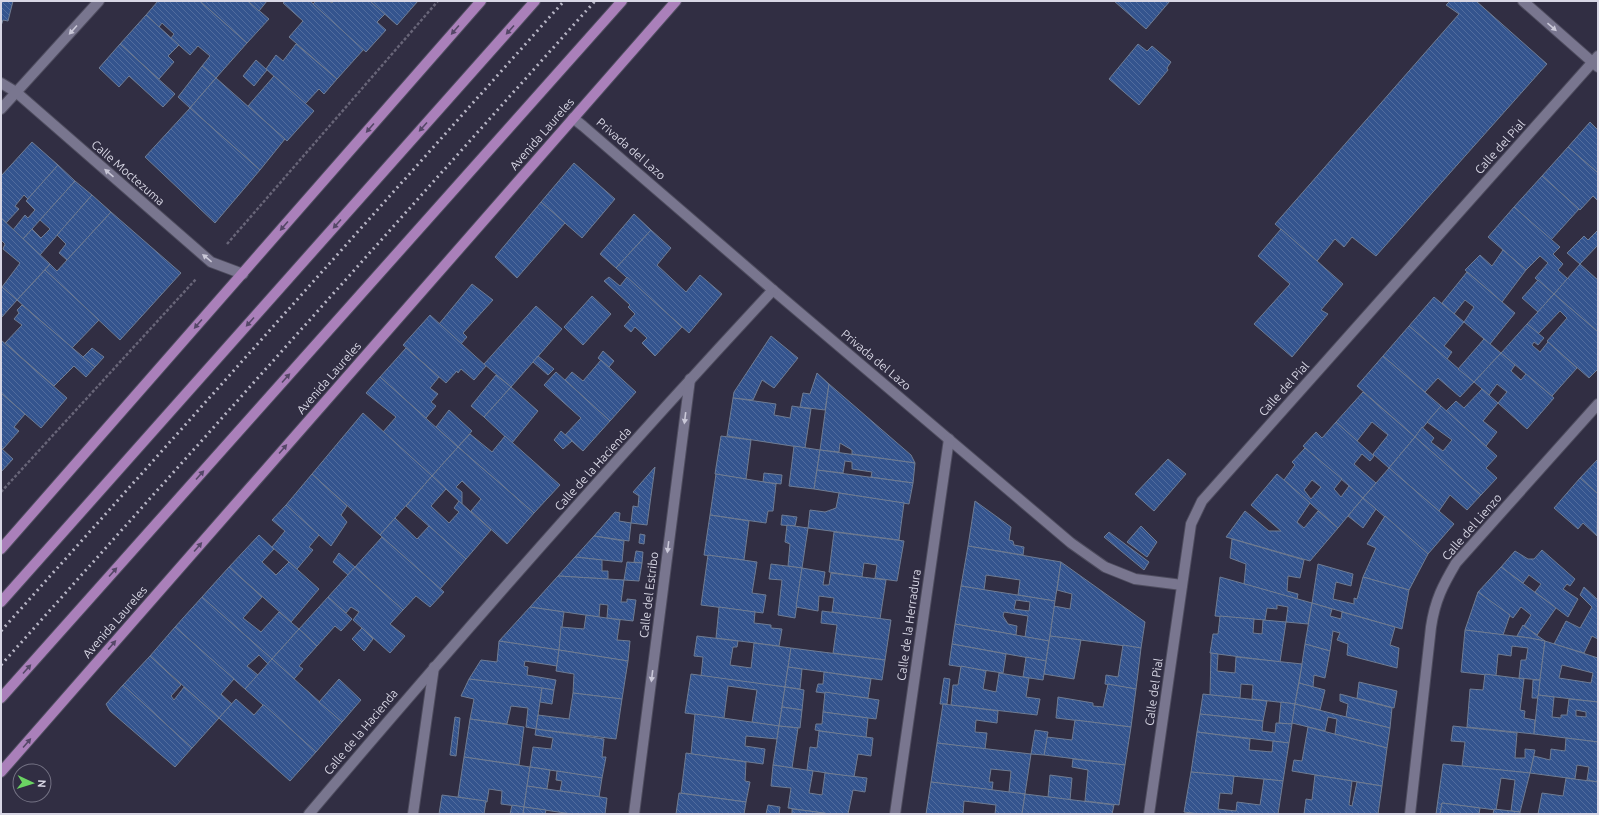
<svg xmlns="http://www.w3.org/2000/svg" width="1599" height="815" viewBox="0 0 1599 815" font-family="Ubuntu,sans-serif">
  <defs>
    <pattern id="building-back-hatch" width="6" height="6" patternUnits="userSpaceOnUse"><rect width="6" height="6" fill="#34548e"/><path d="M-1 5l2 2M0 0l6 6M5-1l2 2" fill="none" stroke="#516c9e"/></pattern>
  </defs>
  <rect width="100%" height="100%" fill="#312e43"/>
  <g fill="url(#building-back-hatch)" stroke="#6f7c93" fill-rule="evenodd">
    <path d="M1 1H13L8 21 3 20 1 26Z"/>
    <path d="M158 1H200L247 43 216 78 202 66 210 56 198 46 190 55 171 38 174 34 162 23 159 27 146 15Z"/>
    <path d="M200 1H248L269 19 247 43Z"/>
    <path d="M248 1H267L259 11Z"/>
    <path d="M285 1H310L364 49 337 79 289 37 303 21 283 3Z"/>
    <path d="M316 1H329L332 3 334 1H370L385 14 377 22 386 30 366 52 313 4Z"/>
    <path d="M370 1H418L397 25Z"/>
    <path d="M1114 1H1170L1146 29Z"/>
    <path d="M1450 1H1476L1547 64 1376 256 1352 237 1344 247 1335 239 1317 261 1275 224 1459 14 1446 5Z"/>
    <path d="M146 15 179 45 168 56 174 62 159 79 120 44Z"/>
    <path d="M120 44 175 94 163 107 129 76 119 87 99 68Z"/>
    <path d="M296 44 337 79 324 94 319 89 305 104 266 69 276 55 283 61Z"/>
    <path d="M1138 44 1147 51 1152 46 1171 62 1167 68 1168 70 1139 105 1109 79Z"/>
    <path d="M256 60 267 70 254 86 243 76Z"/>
    <path d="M202 66 216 78 190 108 178 97Z"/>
    <path d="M274 76 314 111 287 141 248 106Z"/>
    <path d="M216 78 285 139 260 170 190 108Z"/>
    <path d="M190 108 260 170 215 223 145 157Z"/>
    <path d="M1590 122 1598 130V171L1597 172 1568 147Z"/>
    <path d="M32 142 58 165 28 199 24 195 15 206 19 209 6 223 1 218V176Z"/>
    <path d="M1568 147 1598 173V201L1593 196 1580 210 1542 176Z"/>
    <path d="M574 163 615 199 582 238 541 202Z"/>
    <path d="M58 165 75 181 23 239 13 230 25 215 28 218 35 210 26 201Z"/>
    <path d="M1542 176 1579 209 1551 240 1514 207Z"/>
    <path d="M75 181 92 195 40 255 23 239 32 229 41 238 50 229 40 220Z"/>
    <path d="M92 195 111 212 67 260 59 253 66 244 57 235Z"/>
    <path d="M541 202 565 223 517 278 495 257Z"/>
    <path d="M1514 207 1560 247 1553 254 1563 264 1558 270 1568 279 1554 294 1535 278 1548 263 1540 256 1526 270 1488 237Z"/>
    <path d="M111 212 181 273 120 340 45 270 50 264 57 271Z"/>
    <path d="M634 214 651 230 616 268 600 254Z"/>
    <path d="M1 218 50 264 17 300 2 287 20 263 3 249 5 244 1 240Z"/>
    <path d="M1281 229 1343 284 1321 310 1328 314 1292 357 1254 324 1290 284 1258 256Z"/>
    <path d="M651 230 671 248 657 265 686 292 700 275 722 294 689 333 616 268Z"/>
    <path d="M1598 230V245L1580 264 1567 253 1584 236 1588 240Z"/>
    <path d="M1503 250 1526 270 1502 302 1465 270 1480 255 1492 266Z"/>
    <path d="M1580 264 1598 280V332L1554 294Z"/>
    <path d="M45 270 99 320 72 348 17 300Z"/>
    <path d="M1467 272 1515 313 1490 344 1464 322 1474 307 1465 300 1454 314 1442 303Z"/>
    <path d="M609 277 620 286 627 277 682 327 655 356 642 343 647 338 635 327 631 332 624 326 635 314 628 307 630 305 604 281Z"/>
    <path d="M1538 280 1554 294 1538 312 1522 298Z"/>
    <path d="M472 284 493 300 463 333 467 337 461 344 439 324Z"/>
    <path d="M2 287 17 300 1 318V289Z"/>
    <path d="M1554 294 1598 332V369L1589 378 1547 341 1567 318 1560 311 1538 334 1527 324Z"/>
    <path d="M592 296 611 314 583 345 564 327Z"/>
    <path d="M1434 297 1464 322 1444 346 1452 352 1447 359 1409 326Z"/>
    <path d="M22 305 95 367 86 377 74 366 54 386 5 343 22 325 14 319 19 313 17 310Z"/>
    <path d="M536 306 562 329 511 387 484 364Z"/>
    <path d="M430 315 486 366 474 380 461 369 458 373 457 371 446 383 403 345Z"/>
    <path d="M1527 324 1544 338 1538 345 1534 342 1532 345 1540 352 1548 342 1577 368 1552 396 1501 353Z"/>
    <path d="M1409 326 1474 382 1460 397 1438 378 1425 392 1383 356Z"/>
    <path d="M771 336 798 358 774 388 762 380 753 400 733 398 734 392Z"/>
    <path d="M1484 339 1501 353 1474 382 1458 369Z"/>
    <path d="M1 340 67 398 41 428 1 393Z"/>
    <path d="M92 348 104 357 95 367 83 357Z"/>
    <path d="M406 348 439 377 430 388 438 394 431 402 436 406 426 418 380 377Z"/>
    <path d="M603 351 614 361 609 367 598 358Z"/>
    <path d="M1501 353 1515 365 1511 371 1521 380 1526 374 1554 398 1527 429 1498 403 1507 392 1497 384 1489 395 1474 382Z"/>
    <path d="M538 356 554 369 548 375 533 362Z"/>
    <path d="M1383 356 1441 406 1415 437 1357 386Z"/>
    <path d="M601 360 636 392 610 421 565 380 572 372 583 381Z"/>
    <path d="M556 372 610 421 583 451 565 435 581 418 544 385Z"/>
    <path d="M817 373 829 384 825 410 800 407 803 393 810 394Z"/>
    <path d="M496 375 511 387 484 417 471 406Z"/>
    <path d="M380 377 458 447 432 476 383 432 396 417 366 393Z"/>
    <path d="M829 384 911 455 915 463 852 454V450L840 443 839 452 820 450Z"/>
    <path d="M511 387 538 411 512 443 484 417Z"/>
    <path d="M1482 389 1498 403 1483 421 1497 432 1486 446 1446 411 1456 401 1464 408Z"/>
    <path d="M1363 392 1415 437 1389 468 1373 454 1388 435 1372 422 1357 441 1336 422Z"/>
    <path d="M1 393 25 414 14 427 19 431 3 449 1 448Z"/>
    <path d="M733 398 776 404 774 415 790 418 792 406 811 409 805 448 727 436Z"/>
    <path d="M1441 406 1497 456 1486 468 1497 478 1481 495 1415 437 1422 427 1434 438 1431 442 1443 451 1452 440 1427 422Z"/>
    <path d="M449 410 472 431 458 447 436 427Z"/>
    <path d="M363 413 432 476 380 535 312 474Z"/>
    <path d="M1336 422 1374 456 1370 461 1362 454 1354 464 1376 483 1363 498 1303 446 1316 432 1322 438Z"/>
    <path d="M561 431 572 441 563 449 554 440Z"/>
    <path d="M470 434 492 452 505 436 560 485 534 513 458 447Z"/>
    <path d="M721 436 751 440 746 479 715 474Z"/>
    <path d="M1415 437 1481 495 1467 510 1450 495 1439 511 1389 468Z"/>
    <path d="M794 446 820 450 814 489 789 486Z"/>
    <path d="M458 447 534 513 507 544 471 511 481 499 462 481 456 487 462 492V504L432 476Z"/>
    <path d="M1 448 13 459 1 472Z"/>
    <path d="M1305 448 1342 479 1334 489 1341 497 1349 486 1363 498 1338 528 1284 480 1295 465 1292 462ZM1312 480 1321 487 1311 499 1304 490Z"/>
    <path d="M820 450 915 463 913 483 871 477 872 472 852 469V462L845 461 843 473 817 470Z"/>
    <path d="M1168 459 1186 474 1154 511 1135 494Z"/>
    <path d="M1598 459V494L1580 478Z"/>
    <path d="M655 467 647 525 631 523 633 506 638 507 639 496 633 492Z"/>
    <path d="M1389 468 1454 524 1428 554 1363 498Z"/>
    <path d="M817 470 913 483 909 504 814 489Z"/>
    <path d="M764 473 782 475 781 484 763 482Z"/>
    <path d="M312 474 347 506 341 515 347 522 331 546 286 505Z"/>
    <path d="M716 474 776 484 773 511H768L766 523 710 515Z"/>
    <path d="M1277 474 1310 503 1297 522 1304 528 1318 511 1338 528 1310 561 1226 537 1245 511 1269 531H1281L1251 505Z"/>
    <path d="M432 476 446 489 431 506 449 523 459 512 454 508 459 501 491 530 466 559 406 506Z"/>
    <path d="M1580 478 1598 494 1597 536 1583 523 1578 529 1554 508Z"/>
    <path d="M839 493 904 503 899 540 808 528 810 510 825 512 836 508Z"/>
    <path d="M1363 498 1376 509 1363 528 1348 516Z"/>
    <path d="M975 501 1011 527 1009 540 1013 541 1014 545 1024 547 1023 555 968 546Z"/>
    <path d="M286 505 319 535 309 547 313 550 297 569 272 547 285 531 272 520Z"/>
    <path d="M615 512 620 513 619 521 631 523 629 541 594 536Z"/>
    <path d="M710 515 749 521 744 560 704 555Z"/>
    <path d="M782 515 797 517 795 526 781 525Z"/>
    <path d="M1385 516 1428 554 1409 590 1363 577 1376 548 1367 544Z"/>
    <path d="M395 518 417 539 429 526 466 559 440 589 380 535Z"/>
    <path d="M787 525 808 528 802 568 788 566 790 544 785 542Z"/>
    <path d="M1141 526 1157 542 1147 557 1127 542Z"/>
    <path d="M834 532 904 541 897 581 875 578 877 565 864 563 862 577 829 572Z"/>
    <path d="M1109 532 1149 562 1144 570 1104 537Z"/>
    <path d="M640 534 645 535 644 544 639 543Z"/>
    <path d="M259 535 274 549 262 562 276 575 289 562 319 589 291 622 229 567Z"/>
    <path d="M594 536 624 541 622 562 575 557Z"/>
    <path d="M382 537 444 592 430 607 416 596 403 610 355 567Z"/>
    <path d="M1232 539 1304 560 1300 578 1288 576 1287 591 1298 594 1297 599 1244 584 1246 564 1230 558Z"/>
    <path d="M968 546 1061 562 1055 601 1018 595 1020 580 986 575 984 590 961 586Z"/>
    <path d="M1542 550 1575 579 1570 586 1567 584 1563 589 1578 599 1568 617 1535 592 1541 584 1529 575 1523 583 1501 567 1515 551 1528 559H1534Z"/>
    <path d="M636 551 643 552 642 563 634 562Z"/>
    <path d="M339 553 355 567 348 575 333 562Z"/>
    <path d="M708 555 757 562 752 593 766 595 763 613 701 605Z"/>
    <path d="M575 557 602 560V571H608V579L558 576Z"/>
    <path d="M627 562 642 563 639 581 624 580Z"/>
    <path d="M1061 562 1145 622 1141 648 1050 636 1054 606 1070 609 1072 594 1057 590Z"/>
    <path d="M771 564 802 568 795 618 778 615 782 580 769 579Z"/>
    <path d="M1318 564 1353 574 1351 586 1336 582 1333 599 1354 604V598L1357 599 1363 577 1409 590 1402 629 1312 603Z"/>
    <path d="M229 567 262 597 243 618 261 632 279 612 299 629 272 659 202 597Z"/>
    <path d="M355 567 403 610 390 624 405 636 390 653 353 620 359 612 351 607 346 613 328 597Z"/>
    <path d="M1501 567 1556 608 1537 635 1524 626 1531 615 1521 607 1513 618 1478 592Z"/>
    <path d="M802 568 825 572 823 585H829L831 573 886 580 880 619 832 612 834 598 819 596 818 611 796 607Z"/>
    <path d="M558 576 624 580 621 602H627V599L636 600 633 621 607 618 608 605 600 604 599 617 530 607Z"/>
    <path d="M1220 577 1312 603 1308 624 1286 622 1288 607 1277 605V609L1267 608 1265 620 1215 616Z"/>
    <path d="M961 586 1055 601 1049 641 1025 637 1028 616 1004 612 1003 616 1008 624 1017 626 1016 635 955 624ZM1016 600 1030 602 1029 611 1014 609Z"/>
    <path d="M1584 587 1598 600V639L1592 636 1584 653 1554 644 1566 621 1580 628 1592 607 1580 595Z"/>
    <path d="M1478 592 1510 615 1503 635 1465 630Z"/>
    <path d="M202 597 272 659 268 664 259 655 247 666 258 675 245 689 175 627Z"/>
    <path d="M328 597 352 619 341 631 335 626 317 646 299 629Z"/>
    <path d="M1312 603 1332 609 1330 616 1341 619 1342 612 1395 627 1390 645 1399 648 1397 668 1347 655 1348 644 1337 640 1340 633 1333 631 1330 651 1305 644Z"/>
    <path d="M530 607 564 612 559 650 499 641Z"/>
    <path d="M719 607 755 612 754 623 771 625V628L782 629 779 646 716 638Z"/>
    <path d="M822 611 891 620 885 660 833 653 837 625 821 623Z"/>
    <path d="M586 615 620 620 617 640 630 641 628 661 559 650 561 627 584 629Z"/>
    <path d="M1220 616 1254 619 1253 633 1262 634 1263 620 1286 622 1280 662 1210 653 1213 634H1218Z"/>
    <path d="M955 624 1049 641 1046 661 952 644Z"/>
    <path d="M1523 625 1524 626 1545 641 1517 636Z"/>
    <path d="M175 627 234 679 221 694 232 704 219 718 150 656Z"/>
    <path d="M362 628 373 639 364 651 352 639Z"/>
    <path d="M299 629 317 646 299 666 303 669 294 679 272 659Z"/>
    <path d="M1465 630 1530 638 1545 641 1540 680 1519 678 1521 660H1526L1528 648 1512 646 1511 656 1498 654 1496 676 1461 672Z"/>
    <path d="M697 636 738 641 737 647H733L730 665 751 668 754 643 791 648 785 687 701 676 703 657 694 656Z"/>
    <path d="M1050 636 1081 640 1074 679 1044 674Z"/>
    <path d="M499 641 559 650 557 666 525 661 524 666 528 667 527 675 556 680 554 690 469 679 481 660 497 662Z"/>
    <path d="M1545 641 1598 658V702L1538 695ZM1562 665 1593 673 1591 683 1559 678Z"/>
    <path d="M952 644 1006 654 1003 673 949 665Z"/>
    <path d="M1305 644 1330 651 1325 678 1314 675 1313 687 1299 683Z"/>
    <path d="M1123 645 1141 648 1136 689 1105 684 1106 675 1118 677Z"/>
    <path d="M791 648 885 660 882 680 788 667Z"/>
    <path d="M559 650 628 661 622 699 573 693 574 674 556 671Z"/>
    <path d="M1211 653 1218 654 1217 671 1235 673 1236 657 1302 664 1295 704 1252 699 1253 685 1241 684 1240 698 1210 695Z"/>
    <path d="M150 656 181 685 171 696 174 700 184 687 219 718 192 748 123 685Z"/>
    <path d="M1026 657 1046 661 1043 680 1023 677Z"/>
    <path d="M272 659 342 722 316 752 245 689Z"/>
    <path d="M961 666 986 671 983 689 996 692 999 673 1029 678 1026 697 1040 699 1037 715 951 705 953 685H958Z"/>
    <path d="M788 667 802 669 800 689 785 687Z"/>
    <path d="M824 672 871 679 868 698 816 692 818 684H823Z"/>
    <path d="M691 674 785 687 779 726 752 722 757 690 728 686 724 718 685 713Z"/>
    <path d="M1485 674 1524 679 1520 710 1525 711 1524 718 1535 720 1534 734 1467 727 1470 689 1483 690Z"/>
    <path d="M944 678 950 679 947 704H940Z"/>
    <path d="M339 679 361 700 342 722 319 702Z"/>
    <path d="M469 679 542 688 536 729 526 727 528 708 511 706 507 724 470 719 474 699 461 696Z"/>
    <path d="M1533 680H1540L1538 698H1532Z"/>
    <path d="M1359 682 1397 691 1394 708 1357 698Z"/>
    <path d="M1299 683 1325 690 1320 710 1295 704Z"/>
    <path d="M1108 684 1136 689 1131 727 1056 718 1058 697 1093 703V706L1103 707Z"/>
    <path d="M123 685 192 748 175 767 110 711 106 704Z"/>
    <path d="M785 687 804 690 802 710 782 707Z"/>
    <path d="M542 688 554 690 552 704 540 702Z"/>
    <path d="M825 692 879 700 876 719 823 712Z"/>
    <path d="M573 693 622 699 616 739 536 729 538 715 569 719Z"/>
    <path d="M1203 694 1267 701 1263 721 1200 714Z"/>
    <path d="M1340 694 1392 708 1390 728 1346 717 1348 704 1340 701Z"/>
    <path d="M1538 695 1554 697 1552 717 1561 718V715H1567L1569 699 1598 702V742L1534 734ZM1576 710 1586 712V717L1576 716Z"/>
    <path d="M236 699 254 715 263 705H264L316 752 290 781 219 718Z"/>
    <path d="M1281 702 1295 704 1292 724 1279 723Z"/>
    <path d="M943 704 998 711 997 723 976 720 975 732 987 733 985 749 937 743Z"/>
    <path d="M1295 704 1390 728 1387 748 1335 734 1337 719 1328 717 1325 731 1292 723Z"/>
    <path d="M782 707 802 710 800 728 779 726Z"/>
    <path d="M823 712 868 718 866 738 815 730 816 724H822Z"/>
    <path d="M695 714 779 726 777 739 746 736 745 746 765 749 763 764 691 754Z"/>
    <path d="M1200 714 1263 721 1262 731 1275 733 1276 723 1292 724 1289 743 1197 732Z"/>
    <path d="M455 717 460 718 456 756 450 755Z"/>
    <path d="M470 719 524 727 519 765 464 757Z"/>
    <path d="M1075 720 1131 727 1125 765 1044 755 1047 737 1072 740Z"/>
    <path d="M779 726 798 728 792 768 773 765Z"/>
    <path d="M1453 726 1517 733 1515 758H1525V749L1535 750 1530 773 1462 766 1465 742 1451 741Z"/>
    <path d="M1308 727 1387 748 1382 786 1292 771 1294 760 1302 761Z"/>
    <path d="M536 729 604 739 602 757H606L602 778 530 767 533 747 551 749 553 738 535 735Z"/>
    <path d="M1035 730 1048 732 1044 755 1031 754Z"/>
    <path d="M819 731 873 738 871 756 858 754 854 777 807 770 810 747 817 748Z"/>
    <path d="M1197 732 1250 739 1249 750 1272 752 1273 741 1289 743 1283 781 1191 772Z"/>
    <path d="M1566 738 1598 742V782L1587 780 1589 767 1577 765 1575 779 1530 773 1534 756 1550 760 1551 749 1565 751Z"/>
    <path d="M937 743 1031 754 1025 794 1009 792 1011 771 991 769 989 782H993L992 790 931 782Z"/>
    <path d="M686 753 746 762 745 781 750 782 746 802 681 793Z"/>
    <path d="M464 757 530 767 524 807 501 804 502 791 489 789 487 802 458 797Z"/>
    <path d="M1073 759 1125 765 1119 805 1085 801 1088 770 1072 767Z"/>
    <path d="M1443 764 1530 773 1520 812 1511 811 1515 780 1501 778 1496 810 1442 803 1440 814H1436Z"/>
    <path d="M773 765 813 771 809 793 822 795 825 773 867 778 865 792 853 790 848 814H830L788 808 791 788 771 786Z"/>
    <path d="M530 767 550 770 547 789 527 786Z"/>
    <path d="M557 771 602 778 599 797 560 791 562 781 556 780Z"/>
    <path d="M1191 772 1234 776 1232 794 1220 793 1218 809 1236 811 1237 802 1260 805 1264 779 1283 781 1278 814H1200L1184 812Z"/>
    <path d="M1050 775 1072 778 1070 800 1048 797Z"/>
    <path d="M1315 775 1352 781 1349 805 1352 806 1357 782 1382 786 1378 814H1304L1306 799 1312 800Z"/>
    <path d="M1566 778 1598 782V814H1538L1542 793 1563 796Z"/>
    <path d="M931 782 1025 794 1022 814H995L996 805 964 801 963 814H926Z"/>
    <path d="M527 786 607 798 605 814H572L524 807Z"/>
    <path d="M679 793 746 802 744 814H676Z"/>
    <path d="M1025 794 1114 805 1112 814H1022Z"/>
    <path d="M442 795 486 801 484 814H439Z"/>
    <path d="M1442 803 1480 808 1479 814H1440Z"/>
    <path d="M512 805 524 807 523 814H510Z"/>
    <path d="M768 805 780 807 779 814H766Z"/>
    <path d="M524 807 546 810 545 814H523Z"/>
    <path d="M792 809 809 811 830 814H792Z"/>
    <path d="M1494 809 1520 812V814H1493Z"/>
  </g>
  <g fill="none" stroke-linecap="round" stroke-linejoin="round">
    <g stroke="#4e4c5e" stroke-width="12">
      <g id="minor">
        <path d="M1523 1 1598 67"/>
        <path d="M1 83 16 92 211 262 243 274"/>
        <path d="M1 109 99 1"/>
        <path d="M573 118 583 126 773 290 1071 543 1105 567 1135 579 1182 585"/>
        <path d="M309 814C460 636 614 461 773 290"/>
        <path d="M413 814 434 667"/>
        <path d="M634 814 690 379"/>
        <path d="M895 814 949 439"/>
        <path d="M1149 814 1191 524 1202 501 1598 56"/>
        <path d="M1410 814 1431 627C1435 600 1443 585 1456 563L1598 404"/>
      </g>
    </g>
    <g stroke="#4e4c5e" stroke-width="12">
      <g id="major">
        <path d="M1 549 481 1"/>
        <path d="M1 602 535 1"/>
        <path d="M1 698 622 1"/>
        <path d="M1 772 676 1"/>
      </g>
    </g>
    <g stroke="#686578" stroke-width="2.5" stroke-dasharray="3 2" stroke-linecap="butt">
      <path d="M227 244 438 1"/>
      <path d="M1 492 196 279"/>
    </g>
    <use href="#minor" stroke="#79768f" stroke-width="10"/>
    <use href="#major" stroke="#aa80ba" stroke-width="10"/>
    <g stroke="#b7b5c5" stroke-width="3" stroke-dasharray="2 4" stroke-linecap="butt">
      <path d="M1 631 564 1"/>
      <path d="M1 665 595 1"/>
    </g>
  </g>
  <defs><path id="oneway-solid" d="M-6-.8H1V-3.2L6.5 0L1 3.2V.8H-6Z"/></defs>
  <g fill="#cac8d8">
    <use href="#oneway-solid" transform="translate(1552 27) rotate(41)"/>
    <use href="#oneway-solid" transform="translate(73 30) rotate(132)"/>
    <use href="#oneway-solid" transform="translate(109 173) rotate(-139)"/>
    <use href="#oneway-solid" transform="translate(207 258) rotate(-141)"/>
    <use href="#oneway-solid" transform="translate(685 418) rotate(97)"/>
    <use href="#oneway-solid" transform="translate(668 547) rotate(97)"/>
    <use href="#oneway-solid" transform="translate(652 676) rotate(97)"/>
  </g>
  <g fill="#554767">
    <use href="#oneway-solid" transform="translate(455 30) rotate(131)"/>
    <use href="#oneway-solid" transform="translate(510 30) rotate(132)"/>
    <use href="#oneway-solid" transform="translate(423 127) rotate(132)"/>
    <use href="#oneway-solid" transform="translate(370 128) rotate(131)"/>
    <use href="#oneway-solid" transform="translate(337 224) rotate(132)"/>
    <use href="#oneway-solid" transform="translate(284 226) rotate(131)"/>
    <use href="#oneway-solid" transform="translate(250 322) rotate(132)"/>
    <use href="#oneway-solid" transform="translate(198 324) rotate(131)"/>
    <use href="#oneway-solid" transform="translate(286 378) rotate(-48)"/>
    <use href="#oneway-solid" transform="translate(283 449) rotate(-49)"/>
    <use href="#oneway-solid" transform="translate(200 475) rotate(-48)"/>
    <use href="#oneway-solid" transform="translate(198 547) rotate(-49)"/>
    <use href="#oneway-solid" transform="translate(113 572) rotate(-48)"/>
    <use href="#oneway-solid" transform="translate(112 645) rotate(-49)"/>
    <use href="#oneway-solid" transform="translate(27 669) rotate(-48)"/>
    <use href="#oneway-solid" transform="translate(27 743) rotate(-49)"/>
  </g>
  <g text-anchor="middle" stroke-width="3" stroke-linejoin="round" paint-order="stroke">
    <g font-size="12" fill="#d8d7e5" stroke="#312e43">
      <text transform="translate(542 134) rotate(-49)" y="4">Avenida Laureles</text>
      <text transform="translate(1500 147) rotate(-48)" y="4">Calle del Pial</text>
      <text transform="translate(631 149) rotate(41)" y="4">Privada del Lazo</text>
      <text transform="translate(128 173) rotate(41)" y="4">Calle Moctezuma</text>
      <text transform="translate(876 360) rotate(40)" y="4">Privada del Lazo</text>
      <text transform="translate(329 378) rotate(-49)" y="4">Avenida Laureles</text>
      <text transform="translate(1284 389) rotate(-48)" y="4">Calle del Pial</text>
      <text transform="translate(593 469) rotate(-48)" y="4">Calle de la Hacienda</text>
      <text transform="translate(1472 527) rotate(-49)" y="4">Calle del Lienzo</text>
      <text transform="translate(649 595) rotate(-83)" y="4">Calle del Estribo</text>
      <text transform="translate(115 622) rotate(-49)" y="4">Avenida Laureles</text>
      <text transform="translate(909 625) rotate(-82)" y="4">Calle de la Herradura</text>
      <text transform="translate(1154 692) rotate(-82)" y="4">Calle del Pial</text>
      <text transform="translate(361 732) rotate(-50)" y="4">Calle de la Hacienda</text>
    </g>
  </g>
  <rect width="1599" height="815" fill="none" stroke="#d8d7e5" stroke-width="4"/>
  <g transform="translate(32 783) rotate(94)"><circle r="19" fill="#312e43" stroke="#747284"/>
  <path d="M0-3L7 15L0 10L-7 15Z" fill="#6bd363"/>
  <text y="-6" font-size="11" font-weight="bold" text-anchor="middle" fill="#d8d7e5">N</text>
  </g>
</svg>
